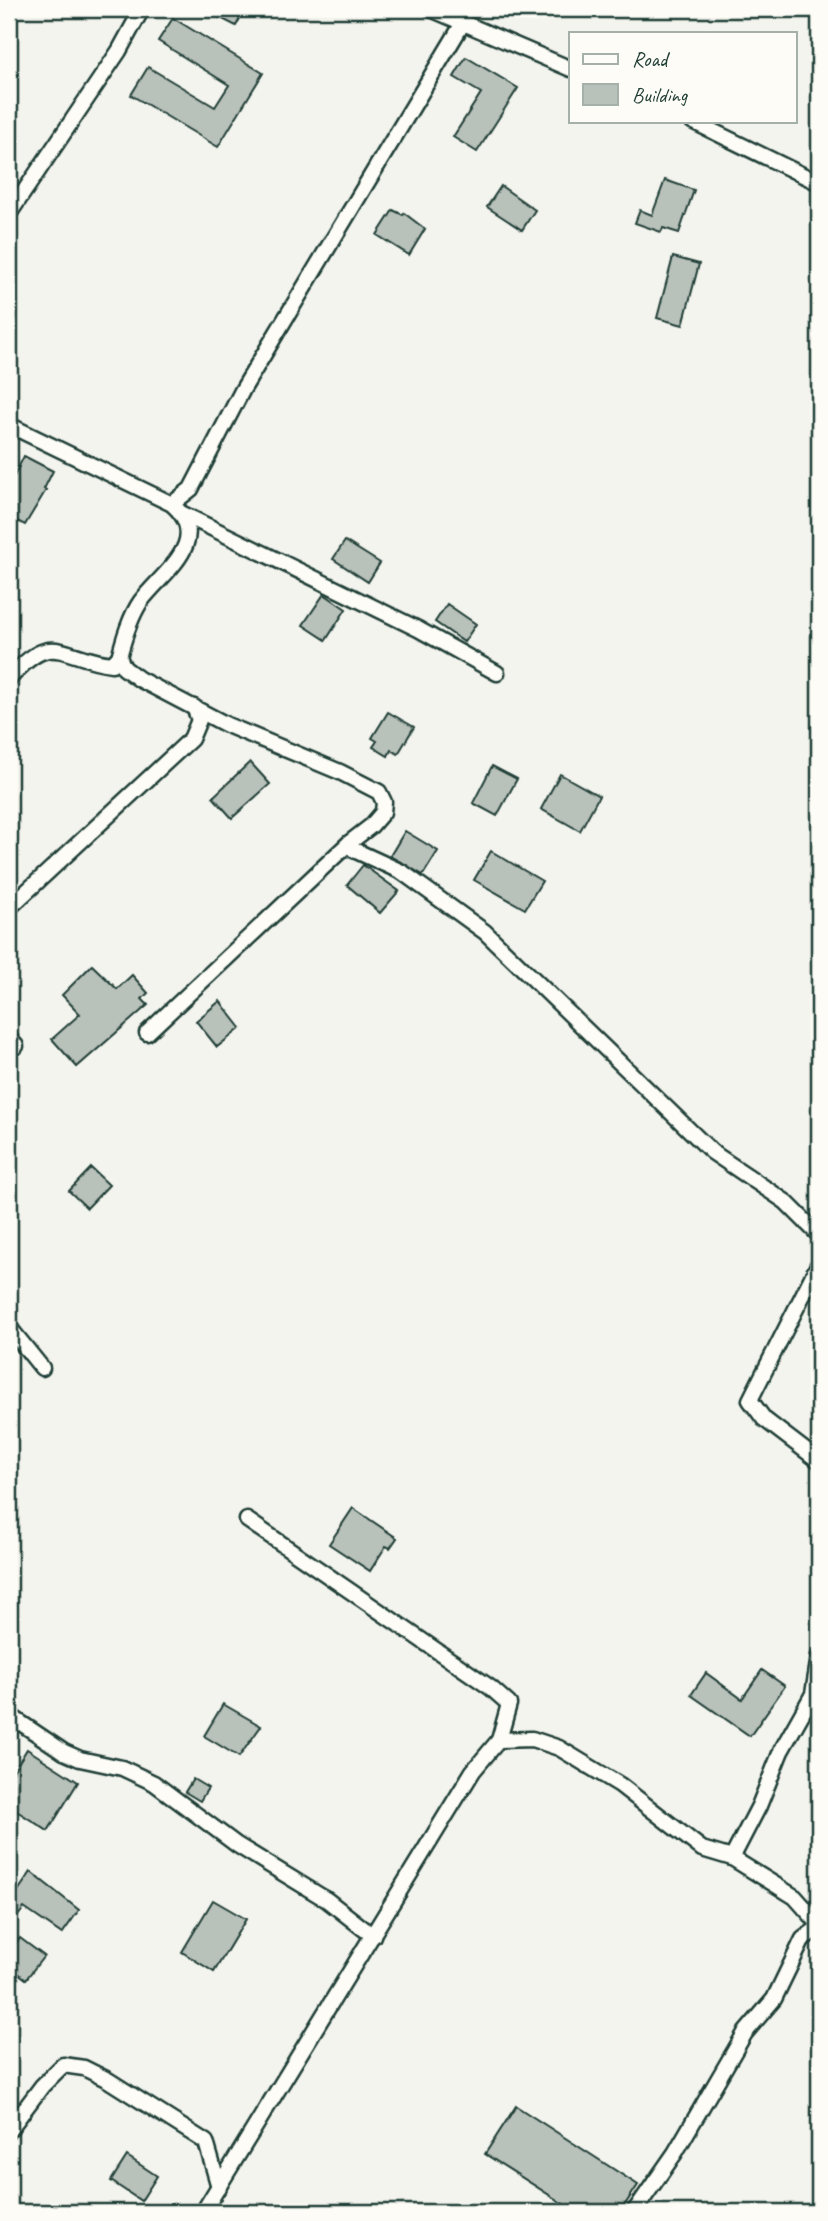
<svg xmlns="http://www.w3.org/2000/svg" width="828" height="2221" viewBox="0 0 828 2221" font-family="Caveat,sans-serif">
  <rect width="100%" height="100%" fill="#f4f4ef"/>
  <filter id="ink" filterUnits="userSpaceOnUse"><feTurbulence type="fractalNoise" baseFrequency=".0143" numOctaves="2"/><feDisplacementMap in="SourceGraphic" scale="14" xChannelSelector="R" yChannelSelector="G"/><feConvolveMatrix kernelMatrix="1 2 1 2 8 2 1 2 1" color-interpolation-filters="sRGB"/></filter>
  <g filter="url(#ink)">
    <g fill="#b9c1bb" stroke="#1f3d34" stroke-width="2">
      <path d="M203 9H245L236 26Z"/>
      <path d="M173 18 263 73 218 147 131 95 148 67 215 107 229 85 158 41Z"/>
      <path d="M466 57 518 88 477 152 453 137 481 93 454 77Z"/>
      <path d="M665 180 694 190 679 233 663 228 661 232 635 223 640 210 652 215Z"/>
      <path d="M501 186 535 210 522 230 487 207Z"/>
      <path d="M393 210 403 215 404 213 425 229 409 255 377 235Z"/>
      <path d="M673 257 699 264 683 325 657 318Z"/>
      <path d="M24 456 53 471 44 489 46 490 25 525 9 517V486Z"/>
      <path d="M345 541 380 563 368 582 333 559Z"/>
      <path d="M324 594 346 609 326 640 303 625Z"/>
      <path d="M447 604 476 624 464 642 435 622Z"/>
      <path d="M388 712 414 727 398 754 391 750 388 756 373 747 377 741 372 738Z"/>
      <path d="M250 762 270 784 232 818 213 797Z"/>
      <path d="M492 766 517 779 497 816 473 803Z"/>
      <path d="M560 774 599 796 580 831 541 809Z"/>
      <path d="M405 831 438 851 423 875 390 856Z"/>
      <path d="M491 851 542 881 525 909 474 880Z"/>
      <path d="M363 865 399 891 380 913 347 885Z"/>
      <path d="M92 965 117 989 132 975 148 993 142 999 148 1005 77 1067 52 1039 80 1014 62 995Z"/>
      <path d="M220 1001 241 1028 217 1047 196 1021Z"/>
      <path d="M91 1168 109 1185 87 1208 69 1191Z"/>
      <path d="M353 1508 397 1538 390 1548 386 1546 370 1571 329 1544Z"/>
      <path d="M762 1670 785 1686 750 1736 691 1695 706 1673 742 1699Z"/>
      <path d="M223 1704 261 1726 239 1757 204 1736Z"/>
      <path d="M27 1749 78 1782 48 1831 9 1806V1778Z"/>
      <path d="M193 1779 208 1788 200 1801 185 1792Z"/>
      <path d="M31 1872 79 1910 62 1934 24 1908 18 1916 9 1910V1904Z"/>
      <path d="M213 1900 246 1919 214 1972 182 1952Z"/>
      <path d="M20 1938 44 1956 26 1979 9 1966V1952Z"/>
      <path d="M516 2106 638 2185 620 2212H576L485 2154Z"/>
      <path d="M127 2156 157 2176 141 2201 111 2181Z"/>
    </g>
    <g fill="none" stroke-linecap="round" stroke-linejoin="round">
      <g stroke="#1f3d34" stroke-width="19">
        <g id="street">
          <path d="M431 9 571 69"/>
          <path d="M692 121 819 183"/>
          <path d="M9 214 119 51 142 9"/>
          <path d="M9 425 172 504C213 540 164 571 141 601 130 617 124 638 119 657L124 668 139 679 227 725 340 772 379 792 384 802 383 812 371 826 349 843 354 850 402 872 485 932 712 1152 786 1202 819 1235"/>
          <path d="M172 504 191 489 243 389 463 23"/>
          <path d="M183 514 418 629 497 673"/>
          <path d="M9 679C53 628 60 658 112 664L119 657"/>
          <path d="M9 908 191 739 199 720 194 707"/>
          <path d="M147 1033 349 843"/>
          <path d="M9 1038 16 1046"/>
          <path d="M819 1263 750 1400 764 1419 819 1461"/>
          <path d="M9 1327 42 1368"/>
          <path d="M247 1520 491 1688 509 1704 499 1740"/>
          <path d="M9 1715 64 1752 80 1759 122 1768 154 1783 237 1845 327 1900 373 1936"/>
          <path d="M732 1858 759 1806 781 1751 813 1694 819 1656"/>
          <path d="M9 2130 42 2086 63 2065 84 2068 108 2080 206 2142 219 2187"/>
          <path d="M203 2212 473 1771 499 1740 532 1739 559 1748 620 1785 702 1849 732 1858 795 1897 819 1924"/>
          <path d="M634 2212 675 2153 745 2033 774 1999 803 1939 819 1927"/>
        </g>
      </g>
      <use href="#street" stroke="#fdfcf7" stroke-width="14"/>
    </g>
  </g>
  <rect width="828" height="2221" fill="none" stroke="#fdfcf7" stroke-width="35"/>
  <rect x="18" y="18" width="793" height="2186" fill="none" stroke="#1f3d34" stroke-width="2.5" filter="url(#ink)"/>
  <rect x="569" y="32" width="228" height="91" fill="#fdfcf7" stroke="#a4b0a9" stroke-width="2"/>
  <rect x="583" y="54" width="35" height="10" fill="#fdfcf7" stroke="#a4b0a9" stroke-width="2"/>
  <text x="632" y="66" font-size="21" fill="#1f3d34">Road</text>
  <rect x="583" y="84" width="35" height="21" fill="#b9c1bb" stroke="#a4b0a9" stroke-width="2"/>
  <text x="632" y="102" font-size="21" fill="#1f3d34">Building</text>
</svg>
